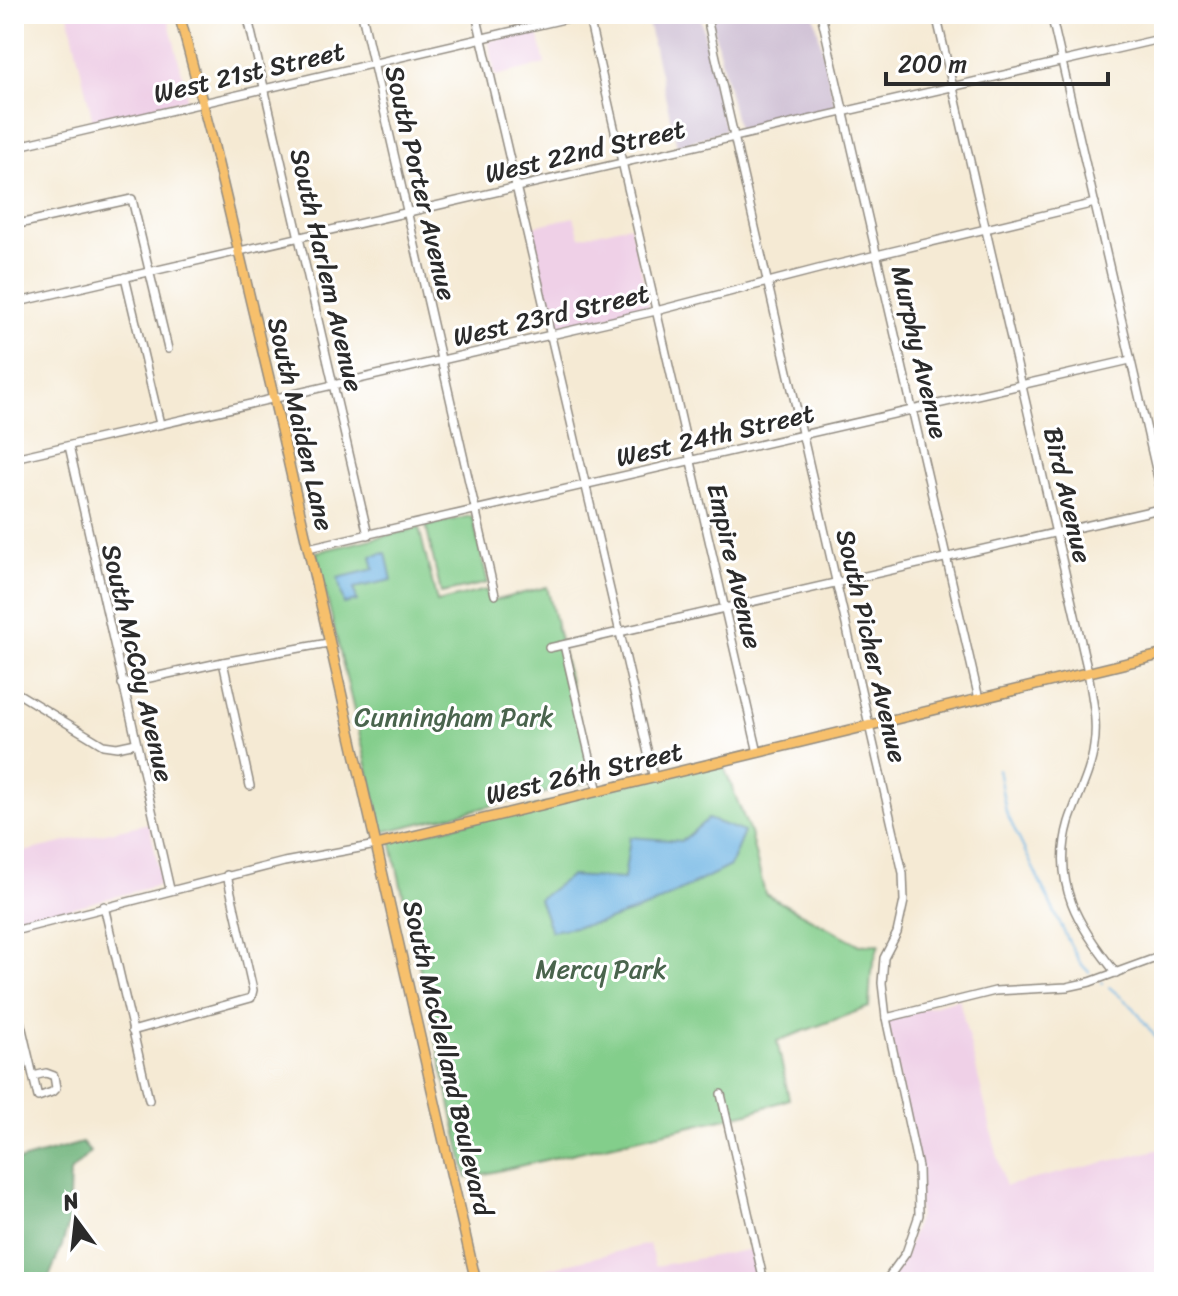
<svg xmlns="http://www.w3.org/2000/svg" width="1178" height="1296" viewBox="0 0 1178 1296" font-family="Sriracha,sans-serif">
  <rect width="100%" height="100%" fill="#fff"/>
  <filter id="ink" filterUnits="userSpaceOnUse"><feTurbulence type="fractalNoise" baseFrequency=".0125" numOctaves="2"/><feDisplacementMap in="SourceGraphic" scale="16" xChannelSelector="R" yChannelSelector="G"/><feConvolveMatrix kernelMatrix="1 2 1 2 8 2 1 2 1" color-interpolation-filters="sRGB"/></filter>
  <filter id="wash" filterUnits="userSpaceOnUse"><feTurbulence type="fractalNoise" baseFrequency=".006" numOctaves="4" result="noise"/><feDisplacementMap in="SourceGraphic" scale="32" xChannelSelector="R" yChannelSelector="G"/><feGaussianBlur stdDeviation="1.8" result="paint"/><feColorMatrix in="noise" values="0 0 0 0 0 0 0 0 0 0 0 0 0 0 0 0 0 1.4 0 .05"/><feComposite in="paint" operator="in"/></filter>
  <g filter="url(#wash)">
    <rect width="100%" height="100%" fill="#f5ead4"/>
    <g fill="#efd0e7">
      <path d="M68 14H167L186 90V99L93 122Z"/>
      <path d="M537 29 545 64 495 76 489 41Z"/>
      <path d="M574 217 580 237 630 225 649 305 645 309 559 329 555 328 530 227Z"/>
      <path d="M149 823 161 879 159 885 14 923V854Z"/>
      <path d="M959 999 1005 1186 1161 1149 1164 1160V1282H885L906 1253 919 1215 918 1167 886 1018Z"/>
      <path d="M649 1244 655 1266 753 1249 761 1282H492Z"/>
    </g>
    <g fill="#cdbed3">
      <path d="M646 14H700L725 130 677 146Z"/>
      <path d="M710 14H814L835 105 834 108 738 130Z"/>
    </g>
    <g fill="#83ce8b" stroke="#577c5b" stroke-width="2">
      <path d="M470 516 473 519 488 583 441 593 426 526Z"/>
      <path d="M419 528 437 602 486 590 489 602 547 587 594 781 383 832 316 552Z"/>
      <path d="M722 762 750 833 765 894 860 945 879 944 871 972 869 1007 777 1041 789 1099 748 1113 467 1178 391 841Z"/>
    </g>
    <path fill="#6ab177" stroke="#4a6e51" stroke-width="2" d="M82 1143 90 1152 70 1172 68 1226 62 1246 47 1282H23L14 1241V1162Z"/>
    <g fill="#6cb3e3" stroke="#4c6f87" stroke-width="2">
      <path d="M386 553 392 580 354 588 357 601 344 604 338 578 374 569 371 556Z"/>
      <path d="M708 819 744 832 730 866 650 906 603 922 551 931 539 899 570 876 624 879 630 837 682 841Z"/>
    </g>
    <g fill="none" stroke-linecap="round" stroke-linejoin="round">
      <g stroke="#6cb3e3" stroke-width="2">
        <path d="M998 769 1006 812 1069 942 1080 963 1089 972"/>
        <path d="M1102 982 1103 983"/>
        <path d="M1109 987 1134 1008 1164 1049"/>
      </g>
    </g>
  </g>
  <g filter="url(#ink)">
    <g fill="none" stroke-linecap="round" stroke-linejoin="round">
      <g stroke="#908a80" stroke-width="10">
        <g id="minor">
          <path d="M247 14 368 535"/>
          <path d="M362 14 495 595"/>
          <path d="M476 14 654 779"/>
          <path d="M588 14 758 753"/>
          <path d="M706 14 903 873 904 901 897 933 884 958 882 983 886 1018 918 1167 919 1215 906 1253 885 1282"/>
          <path d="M821 14 979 699"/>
          <path d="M936 14 1088 672C1092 697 1098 721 1094 746 1091 772 1077 797 1069 822 1051 884 1079 927 1116 973"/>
          <path d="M1051 14 1164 504"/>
          <path d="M14 147 586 14"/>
          <path d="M14 225 132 199 168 349"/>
          <path d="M14 265 22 301"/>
          <path d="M125 277 160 424"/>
          <path d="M14 303 1164 38"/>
          <path d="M69 446 170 889"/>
          <path d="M14 458 656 311 822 268 1095 203"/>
          <path d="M308 548 1130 360"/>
          <path d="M564 645 598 792"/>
          <path d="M549 648 1164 508"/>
          <path d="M223 662 250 786"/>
          <path d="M122 684 223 662 328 643"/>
          <path d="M14 691 103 745 117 747 136 743"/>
          <path d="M104 906 149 1100"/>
          <path d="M14 931 284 862 376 845"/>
          <path d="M14 995 38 1097 52 1092 56 1088 54 1076 46 1073 33 1076"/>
          <path d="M886 1018 995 991 1067 987 1090 982 1164 955"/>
          <path d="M132 1031 251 998 253 990 227 875"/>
          <path d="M721 1094 764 1282"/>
        </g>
      </g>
      <g stroke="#908a80" stroke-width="12">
        <g id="major">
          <path d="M179 14 213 143 274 399 476 1282"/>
          <path d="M376 845 1164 654"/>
        </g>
      </g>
      <use href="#minor" stroke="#fff" stroke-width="7"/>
      <use href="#major" stroke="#f7c06c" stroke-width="9"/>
    </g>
  </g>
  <g text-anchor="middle" stroke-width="6" stroke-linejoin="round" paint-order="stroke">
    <g font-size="26" fill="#2b2b2b" stroke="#fff">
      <text transform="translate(249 72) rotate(-13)" y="9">West 21st Street</text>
      <text transform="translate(585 151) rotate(-13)" y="9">West 22nd Street</text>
      <text transform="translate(421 183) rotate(77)" y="9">South Porter Avenue</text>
      <text transform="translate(327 270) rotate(77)" y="9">South Harlem Avenue</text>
      <text transform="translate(551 315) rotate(-13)" y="9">West 23rd Street</text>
      <text transform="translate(920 352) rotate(77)" y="9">Murphy Avenue</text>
      <text transform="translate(301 424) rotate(77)" y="9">South Maiden Lane</text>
      <text transform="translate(715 435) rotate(-13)" y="9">West 24th Street</text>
      <text transform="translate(1068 495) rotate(77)" y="9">Bird Avenue</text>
      <text transform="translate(735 566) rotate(77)" y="9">Empire Avenue</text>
      <text transform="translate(872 646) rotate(77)" y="9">South Picher Avenue</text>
      <text transform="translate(138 663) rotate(77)" y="9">South McCoy Avenue</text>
      <text transform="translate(584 773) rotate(-13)" y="9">West 26th Street</text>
      <text transform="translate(448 1058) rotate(77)" y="9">South McClelland Boulevard</text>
    </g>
    <g font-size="26" fill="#4a644d" stroke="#fff">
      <text x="454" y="726">Cunningham Park</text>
      <text x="601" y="978">Mercy Park</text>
    </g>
  </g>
  <rect width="1178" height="1296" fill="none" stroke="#fff" stroke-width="48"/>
  <g transform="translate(76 1220) rotate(345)" stroke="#ffffff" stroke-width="6" paint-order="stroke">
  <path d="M0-6L14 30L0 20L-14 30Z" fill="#2b2b2b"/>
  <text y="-12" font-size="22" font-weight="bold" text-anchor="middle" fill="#2b2b2b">N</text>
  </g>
  <path d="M886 72v12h222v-12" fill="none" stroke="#2b2b2b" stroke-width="4"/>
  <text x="898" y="72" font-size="24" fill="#2b2b2b" stroke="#ffffff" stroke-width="6" paint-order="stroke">200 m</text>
</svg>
